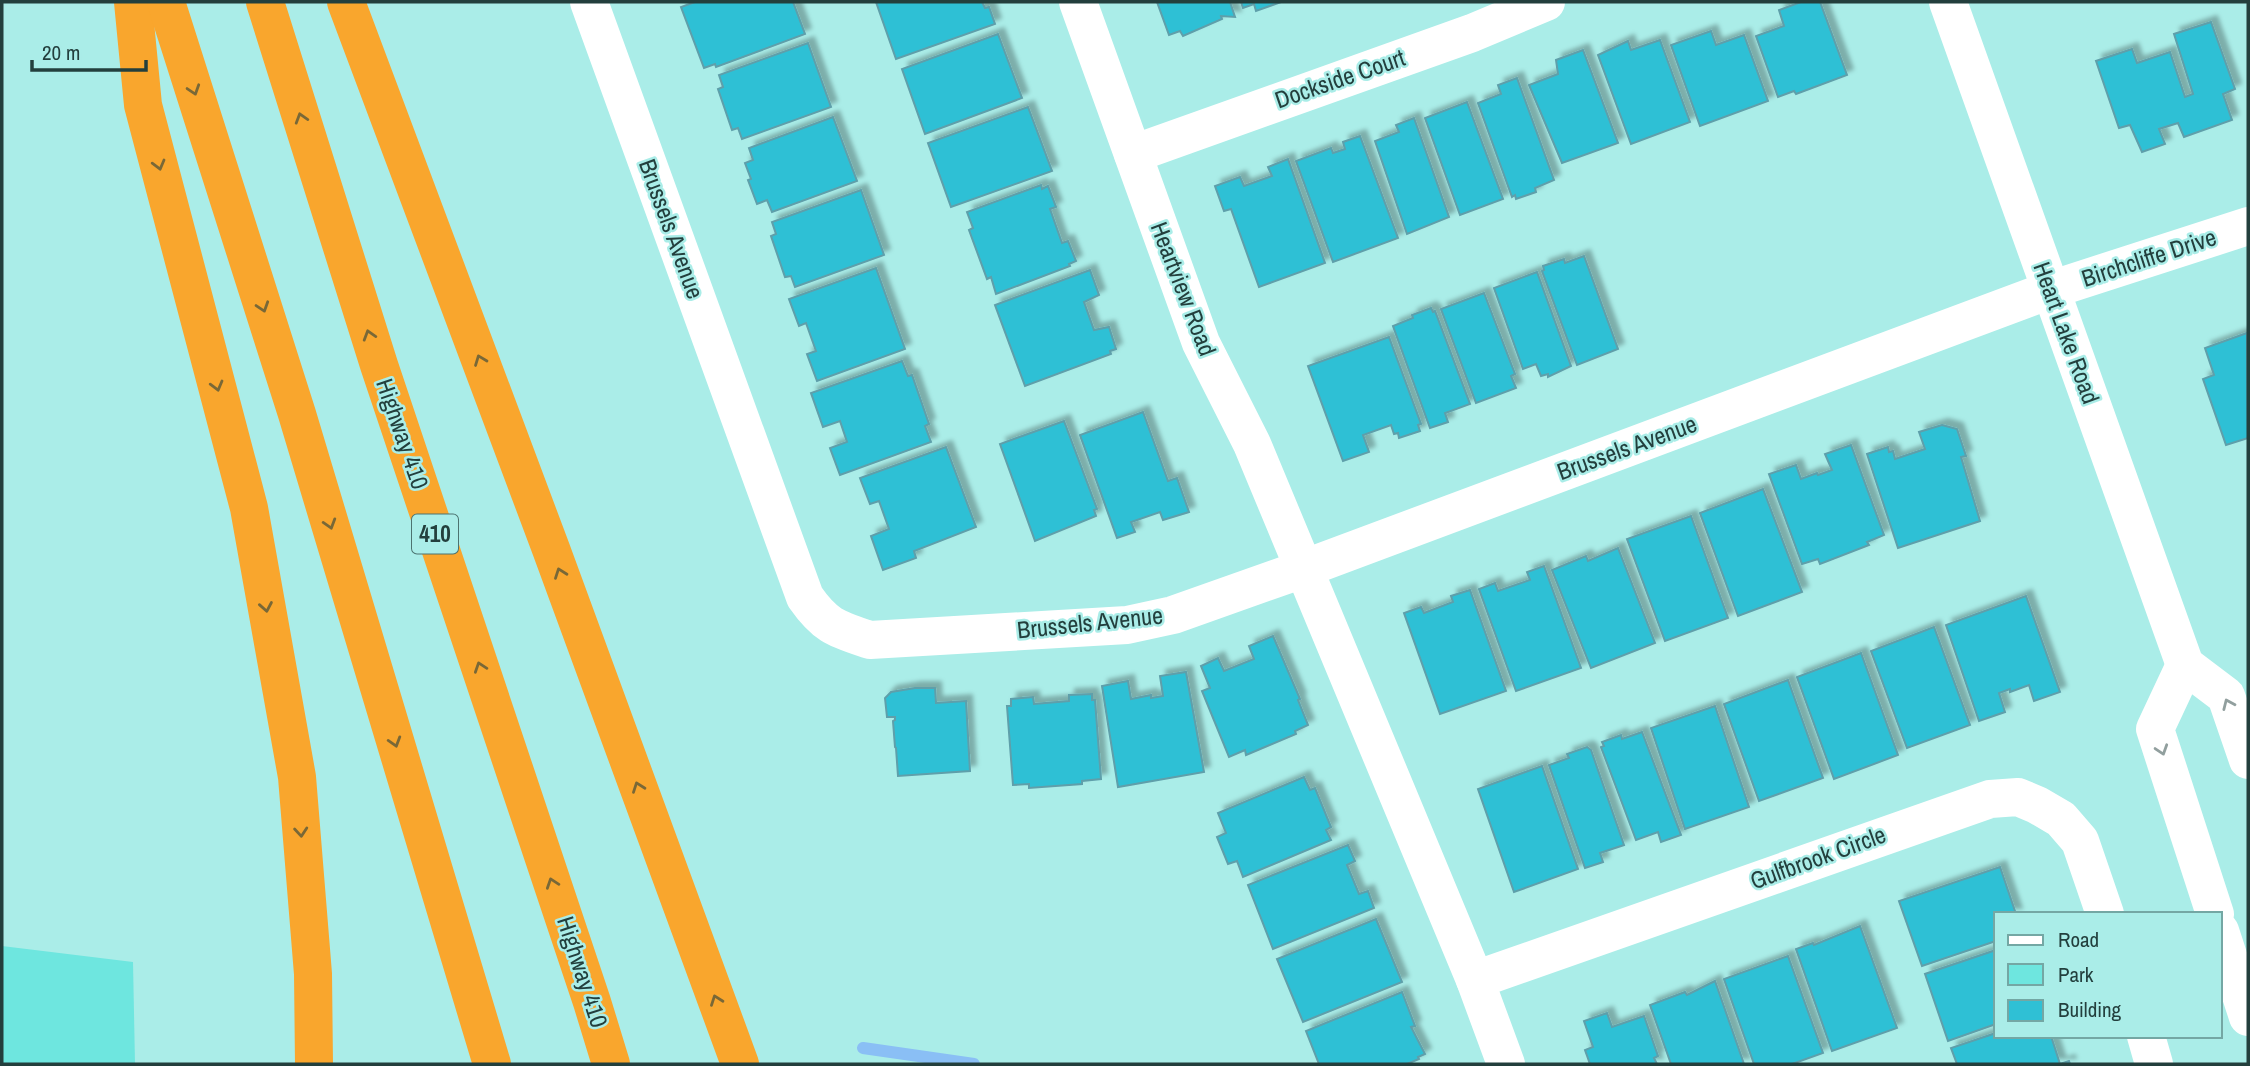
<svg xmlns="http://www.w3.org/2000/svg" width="2250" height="1066" viewBox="0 0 2250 1066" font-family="'Archivo Narrow',sans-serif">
  <defs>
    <filter id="shadow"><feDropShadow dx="6" dy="-6" stdDeviation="2" flood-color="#0004"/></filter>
  </defs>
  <rect width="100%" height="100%" fill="#aaede8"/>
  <path fill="#6ee6df" d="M2 946 133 962 135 1064H2Z"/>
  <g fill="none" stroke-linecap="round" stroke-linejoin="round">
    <path stroke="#8abff5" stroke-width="12" d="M863 1048 974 1064"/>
  </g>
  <g fill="#2fc0d5" stroke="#5e9faa" stroke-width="2" filter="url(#shadow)">
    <path d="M695 2H793L805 34 716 67 715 64 704 68 681 7Z"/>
    <path d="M876 2H982L985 8 989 7 995 24 896 59Z"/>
    <path d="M1157 2H1230L1235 17 1221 16 1222 19 1183 36 1180 31 1169 35Z"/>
    <path d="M1241 2H1281L1256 11 1254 4 1243 8Z"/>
    <path d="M1801 2H1820L1847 75 1796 94 1794 91 1778 97 1756 36 1784 26 1779 10Z"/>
    <path d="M2211 22 2235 89 2223 94 2232 120 2184 137 2178 123 2159 129 2165 144 2142 152 2130 125 2119 128 2096 61 2132 49 2137 63 2170 52 2185 97 2193 94 2174 34Z"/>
    <path d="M1711 31 1716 45 1744 35 1768 101 1700 126 1671 45Z"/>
    <path d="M998 34 1022 98 925 134 902 69Z"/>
    <path d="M1660 40 1690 122 1631 144 1598 55 1628 41 1631 50Z"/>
    <path d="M808 43 831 107 742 139 738 128 732 130 718 89 723 87 719 75Z"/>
    <path d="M1583 50 1618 143 1562 163 1529 85 1558 74 1556 60Z"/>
    <path d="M1517 78 1554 180 1535 188 1536 192 1516 199 1515 195 1512 197 1478 103 1501 94 1498 85Z"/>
    <path d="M1467 102 1503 199 1460 215 1425 118Z"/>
    <path d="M1028 107 1052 171 951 207 928 143Z"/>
    <path d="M833 117 857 181 772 212 767 200 757 204 748 180 751 179 745 163 753 160 749 148Z"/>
    <path d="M1414 118 1449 217 1407 234 1375 141 1399 132 1396 125Z"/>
    <path d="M1360 136 1398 238 1333 262 1296 161 1331 148 1333 153 1345 149 1343 142Z"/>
    <path d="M1288 159 1325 263 1259 287 1231 209 1224 211 1215 186 1240 177 1244 186 1272 176 1268 167Z"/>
    <path d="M1041 185 1042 189 1048 186 1056 207 1050 209 1062 243 1068 241 1076 261 1069 264 1070 266 996 294 991 277 987 279 969 230 973 228 967 212Z"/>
    <path d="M861 190 884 255 795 287 791 276 785 277 771 236 776 234 772 222Z"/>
    <path d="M1584 256 1618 349 1577 365 1542 271 1544 270 1543 266 1564 259 1565 263Z"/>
    <path d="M876 268 905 349 817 381 807 354 816 351 806 323 799 326 789 299Z"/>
    <path d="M1090 270 1099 295 1084 302 1094 330 1109 327 1116 349 1110 351 1111 354 1025 386 995 305Z"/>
    <path d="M1537 272 1571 366 1548 377V374L1541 376 1536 364 1523 369 1494 288Z"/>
    <path d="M1484 293 1515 374 1511 376 1516 388 1476 403 1441 309Z"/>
    <path d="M1431 308 1433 312 1435 311 1470 404 1445 413 1448 422 1430 428 1393 326 1413 318 1412 315Z"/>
    <path d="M2247 333 2248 438 2226 445 2203 379 2214 375 2205 348Z"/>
    <path d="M1389 337 1421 424 1418 425 1420 431 1399 438 1398 433 1394 434 1391 425 1363 435 1369 452 1343 461 1308 366Z"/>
    <path d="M902 361 908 376 912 375 929 424 925 426 931 442 840 475 830 448 847 442 840 421 823 427 811 393Z"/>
    <path d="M1143 412 1168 481 1177 478 1189 512 1163 520 1160 512 1131 522 1135 532 1117 538 1080 435Z"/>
    <path d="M1064 421 1097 509 1094 510 1096 516 1035 541 1000 444Z"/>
    <path d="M1942 425 1957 429 1966 456 1961 457 1980 521 1898 548 1867 454 1888 447 1889 452 1893 451 1895 459 1925 449 1919 432Z"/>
    <path d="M1851 445 1884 535 1867 542 1869 545 1820 564 1818 559 1802 564 1769 474 1796 465 1801 479 1817 473 1818 475 1832 470 1825 454Z"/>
    <path d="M946 447 976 527 914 551 916 558 883 570 871 536 889 529 879 501 870 504 860 478Z"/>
    <path d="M1763 489 1802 592 1738 616 1700 513Z"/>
    <path d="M1691 516 1728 618 1665 641 1627 539Z"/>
    <path d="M1618 548 1655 643 1591 668 1552 570 1586 556 1588 561Z"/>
    <path d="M1544 566 1581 668 1516 691 1479 589 1495 583 1498 591 1530 580 1527 572Z"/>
    <path d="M1470 590 1506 691 1440 714 1404 613 1421 607 1424 613 1453 602 1451 596Z"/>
    <path d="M2026 596 2060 692 2034 701 2029 685 2010 692V689L1999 693 2005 712 1979 721 1946 625Z"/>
    <path d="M1934 627 1970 725 1907 748 1871 651Z"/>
    <path d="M1273 636 1300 699 1298 700 1308 725 1295 731 1296 734 1246 755 1245 750 1229 757 1202 691 1210 688 1201 666 1218 658 1224 671 1254 659 1249 646Z"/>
    <path d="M1861 653 1898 755 1834 779 1797 677Z"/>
    <path d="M1186 672 1204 772 1118 787 1102 686 1128 681 1131 699 1151 695V698L1163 696 1160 676Z"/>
    <path d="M1788 680 1823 778 1759 801 1724 704Z"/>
    <path d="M915 688H935L936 703 966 701 970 771 898 776 896 748 895 747 893 721 895 720V717H887L885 698 891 692Z"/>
    <path d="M1092 694V700H1095L1101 779 1082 781V784L1029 788V784L1013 785 1007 706H1011V699L1033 697 1034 704 1069 701V695Z"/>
    <path d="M1715 706 1749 807 1685 829 1651 728Z"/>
    <path d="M1642 732 1681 835 1661 842 1658 832 1636 840 1601 747 1604 746 1602 742 1621 735 1622 739Z"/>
    <path d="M1587 747 1591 750 1624 845 1600 853 1603 862 1585 868 1549 765 1569 758 1567 754Z"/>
    <path d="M1542 766 1578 869 1514 892 1478 789Z"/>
    <path d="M1304 777 1310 790 1315 788 1331 827 1326 830 1331 840 1243 877 1237 861 1228 864 1217 837 1226 833 1218 813Z"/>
    <path d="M1348 845 1355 861 1347 865 1359 894 1368 891 1374 908 1273 949 1248 885Z"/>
    <path d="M2000 867 2016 914H1996V941L1922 966 1899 901Z"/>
    <path d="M1376 919 1402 982 1303 1022 1277 959Z"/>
    <path d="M1860 926 1897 1028 1832 1051 1796 949 1813 943 1814 945Z"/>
    <path d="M1996 950V1024L1948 1041 1925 974Z"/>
    <path d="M1788 956 1823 1053 1792 1064H1754L1724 979Z"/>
    <path d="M1715 981 1744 1064H1671L1650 1005 1685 992 1687 995Z"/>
    <path d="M1402 992 1415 1026 1411 1027 1425 1054 1418 1057 1419 1059 1407 1064H1319L1306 1031Z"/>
    <path d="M1607 1013 1612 1027 1644 1016 1658 1056 1654 1058 1657 1064H1590L1585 1050 1593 1047 1584 1021Z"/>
    <path d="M1996 1033V1036H2051L2060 1064 2069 1061 2070 1064H1957L1951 1048Z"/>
  </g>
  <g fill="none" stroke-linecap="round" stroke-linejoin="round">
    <g stroke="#fff" stroke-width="38">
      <path d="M589 2 805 597C826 627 837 629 870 640L1127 625 1173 615 1303 569 2050 290 2248 226"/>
      <path d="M1078 2 1201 343 1252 444 1475 980 1506 1064"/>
      <path d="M1948 2 2185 665 2226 696 2248 760"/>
      <path d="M1133 154 1472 33 1546 2"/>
      <path d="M2185 665 2155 729 2215 914"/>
      <path d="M2220 931 2248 1017"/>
      <path d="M1475 980 1990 799 2018 797 2037 805 2061 819 2080 841 2105 914"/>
      <path d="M2146 1036 2154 1064"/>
    </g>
    <g stroke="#f9a62d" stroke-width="38">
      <path d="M133 2 143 105 249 508 297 777 313 974 314 1064"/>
      <path d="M166 2 297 414 492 1064"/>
      <path d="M265 2 379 365 592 1002 611 1064"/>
      <path d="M346 2 551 549 740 1064"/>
    </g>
  </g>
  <defs><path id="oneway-chevron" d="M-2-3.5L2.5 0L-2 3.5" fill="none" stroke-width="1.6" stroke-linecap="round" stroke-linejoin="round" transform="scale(1.75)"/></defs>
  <g stroke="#796837">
    <use href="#oneway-chevron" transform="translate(194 90) rotate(72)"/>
    <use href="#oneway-chevron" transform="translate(301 118) rotate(-107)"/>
    <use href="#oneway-chevron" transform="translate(159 165) rotate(75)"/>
    <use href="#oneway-chevron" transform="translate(263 307) rotate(72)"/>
    <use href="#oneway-chevron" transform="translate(369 335) rotate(-107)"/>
    <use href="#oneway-chevron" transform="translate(480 360) rotate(-111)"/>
    <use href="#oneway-chevron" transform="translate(217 386) rotate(75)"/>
    <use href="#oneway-chevron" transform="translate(330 524) rotate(73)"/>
    <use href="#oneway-chevron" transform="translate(560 573) rotate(-110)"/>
    <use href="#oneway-chevron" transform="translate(266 607) rotate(80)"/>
    <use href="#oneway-chevron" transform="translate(480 667) rotate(-109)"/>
    <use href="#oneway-chevron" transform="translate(395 742) rotate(73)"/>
    <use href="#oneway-chevron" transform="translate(638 787) rotate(-110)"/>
    <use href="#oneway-chevron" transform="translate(301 832) rotate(85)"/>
    <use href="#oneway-chevron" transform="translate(552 883) rotate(-109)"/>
    <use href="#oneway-chevron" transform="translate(716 1000) rotate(-110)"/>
  </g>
  <g stroke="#919f9e">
    <use href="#oneway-chevron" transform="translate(2228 704) rotate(-114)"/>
    <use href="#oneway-chevron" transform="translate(2162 750) rotate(72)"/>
  </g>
  <g text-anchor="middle" stroke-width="5" stroke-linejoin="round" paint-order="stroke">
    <rect fill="#aaede8" stroke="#4c7370" stroke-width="2" x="412" y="514.5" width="46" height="39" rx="5"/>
    <g font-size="23" font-weight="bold" fill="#233f3d">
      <text x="435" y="542">410</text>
    </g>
    <g font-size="24" fill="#233f3d" stroke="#aaede8">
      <text transform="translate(1340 79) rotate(-19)" y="8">Dockside Court</text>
      <text transform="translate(671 229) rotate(70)" y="8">Brussels Avenue</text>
      <text transform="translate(2149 258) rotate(-18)" y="8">Birchcliffe Drive</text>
      <text transform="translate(1183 289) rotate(69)" y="8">Heartview Road</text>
      <text transform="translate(2066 333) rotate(70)" y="8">Heart Lake Road</text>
      <text transform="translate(402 434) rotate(71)" y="8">Highway 410</text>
      <text transform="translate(1627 448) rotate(-20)" y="8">Brussels Avenue</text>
      <text transform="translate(1090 623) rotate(-6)" y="8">Brussels Avenue</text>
      <text transform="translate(1818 858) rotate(-20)" y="8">Gulfbrook Circle</text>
      <text transform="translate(582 972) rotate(72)" y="8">Highway 410</text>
    </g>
  </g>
  <rect width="2250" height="1066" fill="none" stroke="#233f3d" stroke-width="7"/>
  <rect x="1994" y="912" width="228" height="126" fill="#aaede8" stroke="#74a7a4" stroke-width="2"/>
  <rect x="2008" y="935" width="35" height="10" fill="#ffffff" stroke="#74a7a4" stroke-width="2"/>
  <text x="2058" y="947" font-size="21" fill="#233f3d">Road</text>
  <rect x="2008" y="964" width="35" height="21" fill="#6ee6df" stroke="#74a7a4" stroke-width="2"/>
  <text x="2058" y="982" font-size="21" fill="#233f3d">Park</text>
  <rect x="2008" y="1000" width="35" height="21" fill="#2fc0d5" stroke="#74a7a4" stroke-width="2"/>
  <text x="2058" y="1017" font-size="21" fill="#233f3d">Building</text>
  <path d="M32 60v10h114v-10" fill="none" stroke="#233f3d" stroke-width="3.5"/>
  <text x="42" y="60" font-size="21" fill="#233f3d" stroke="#aaede8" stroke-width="5" paint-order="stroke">20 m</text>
</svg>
